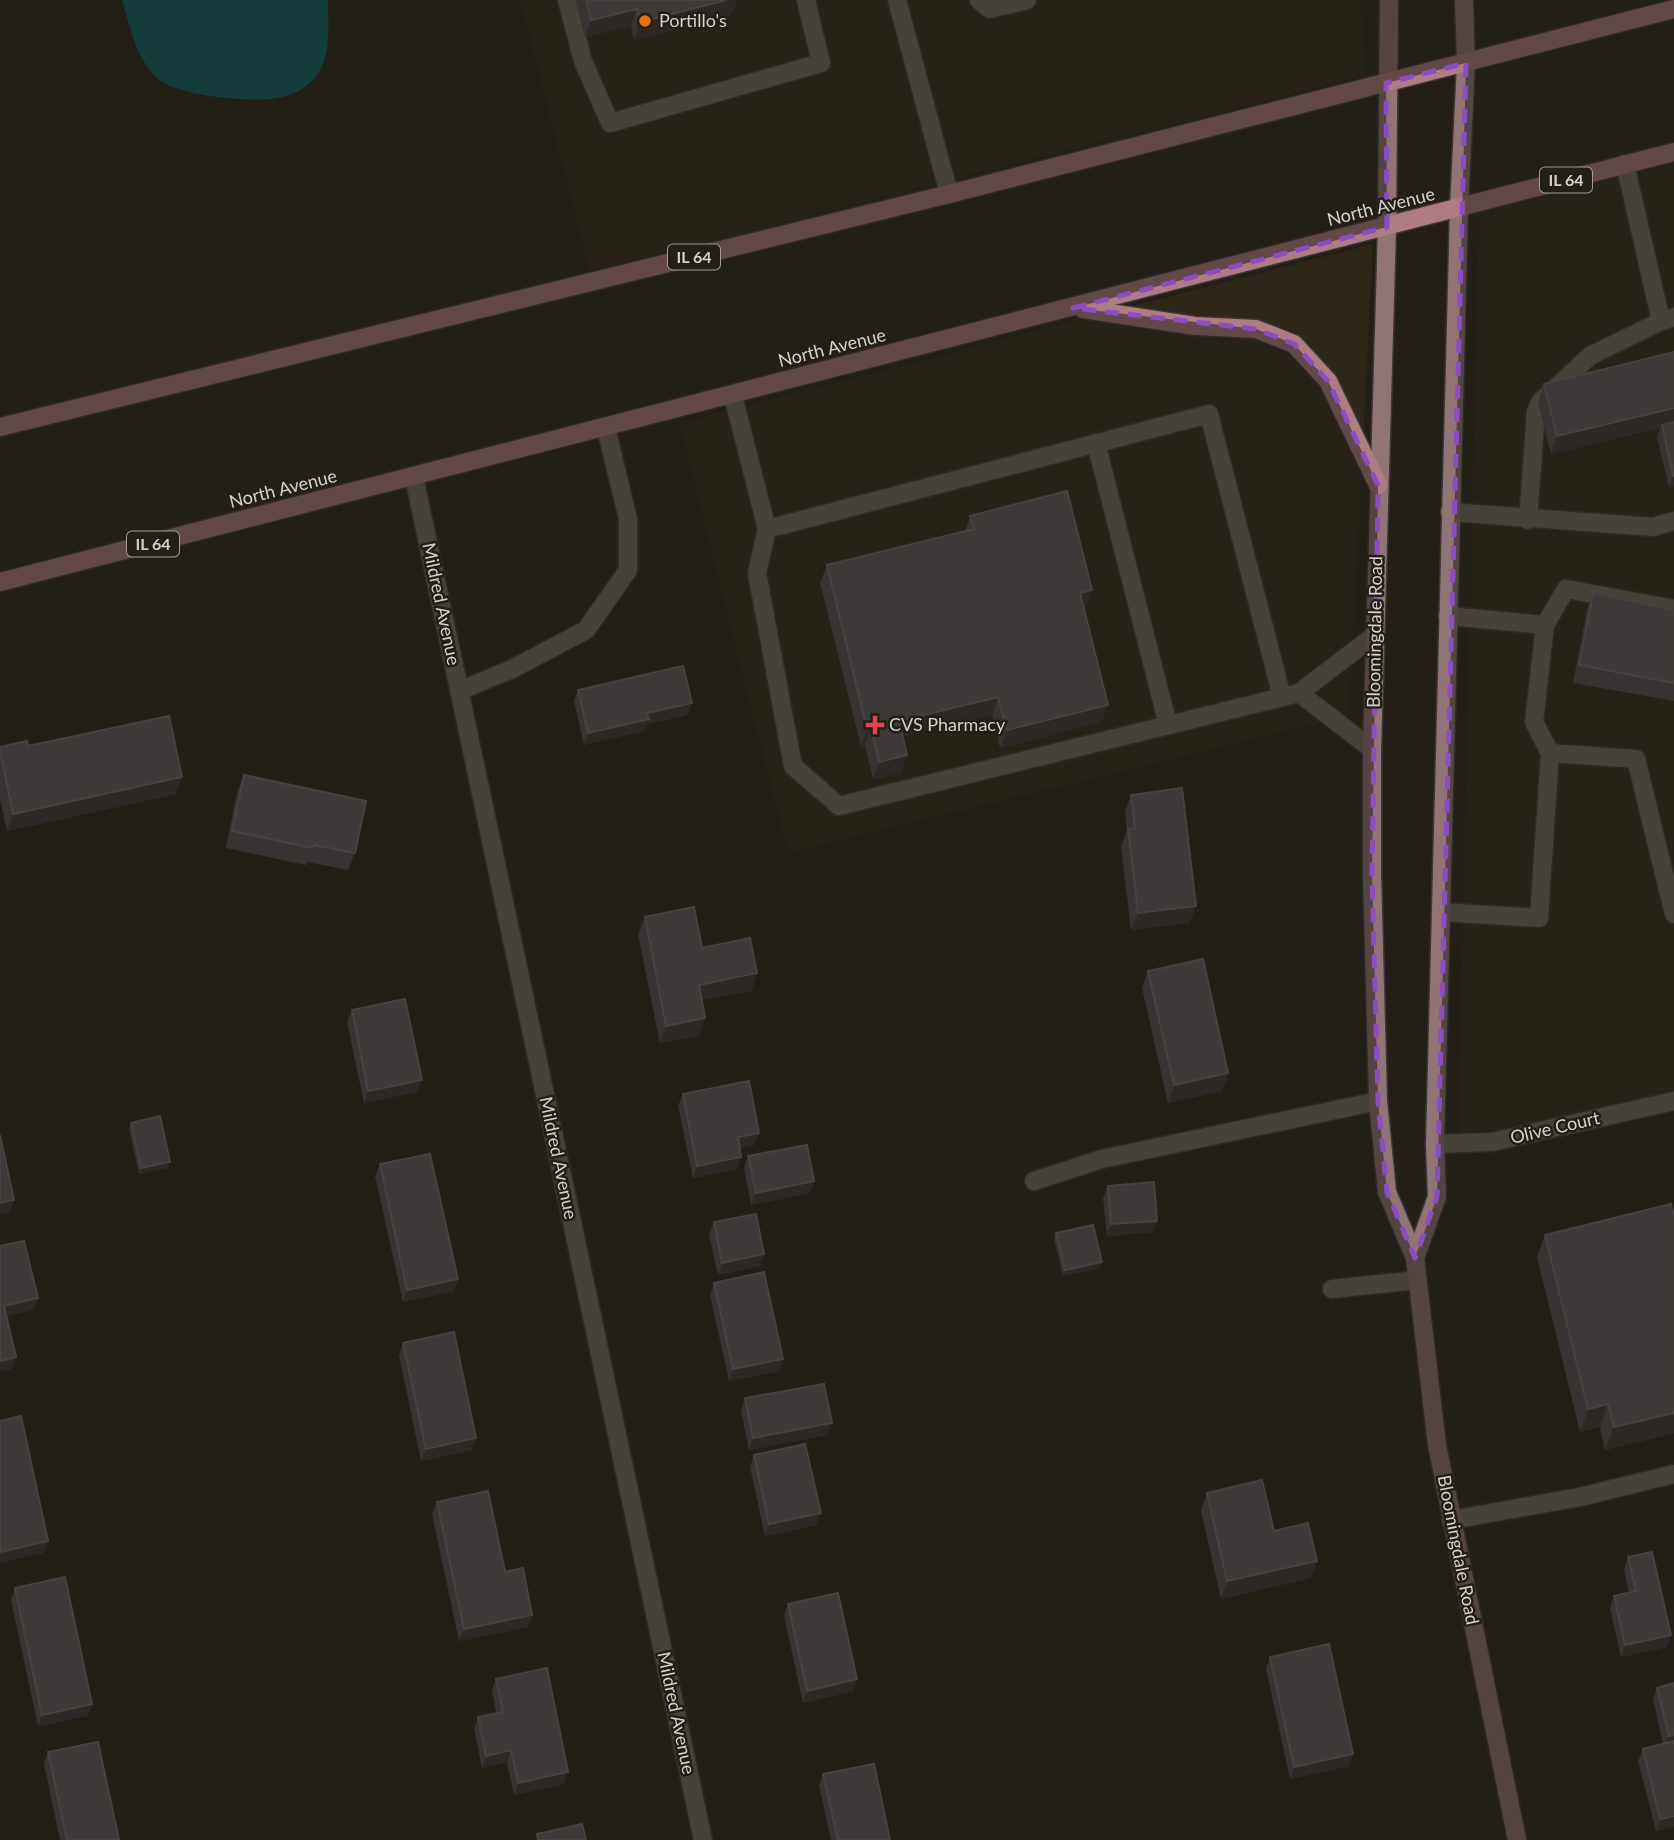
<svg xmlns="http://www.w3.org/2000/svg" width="1674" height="1840" viewBox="0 0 1674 1840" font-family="Lato,sans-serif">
  <rect width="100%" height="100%" fill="#231f18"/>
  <g fill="#2d2619">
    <path d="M520 0H1360L1367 75 590 271Z"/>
    <path d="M1674 163V1096L1557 1127 1458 1132 1479 214Z"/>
    <path d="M1373 244 1349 716 788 853 679 423Z"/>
  </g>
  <path fill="#006065" d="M122 0H328C328 25 332 57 315 78 305 89 291 96 277 98 252 103 175 96 157 78 136 58 130 27 122 0Z"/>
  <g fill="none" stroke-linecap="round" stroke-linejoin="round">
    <g stroke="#3c3934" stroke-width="21">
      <g id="lane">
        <path d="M567 0 583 61 610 123 821 63 806 0"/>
        <path d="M897 0 949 194"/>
        <path d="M979 0 990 9 1027 0"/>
        <path d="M1625 164 1661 321 1674 317"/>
        <path d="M733 396 767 529 757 573 793 766 839 806 1299 693 1375 635"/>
        <path d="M1096 443 1168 725"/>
        <path d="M1450 512 1653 527 1674 521"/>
        <path d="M1528 520 1536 412 1540 402 1590 356 1661 321"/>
        <path d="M767 529 1209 414 1282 697"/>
        <path d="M1448 616 1545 625 1534 722 1550 753"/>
        <path d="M1545 625 1566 589 1674 609"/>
        <path d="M459 691 512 669 586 630 628 570V519L606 428"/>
        <path d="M1299 693 1372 749"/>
        <path d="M1441 912 1539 918 1550 753 1636 759 1674 914"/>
        <path d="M1034 1181 1102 1159 1378 1101"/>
        <path d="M1332 1289 1417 1280"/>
        <path d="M1451 1520 1580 1497 1674 1474"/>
      </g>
    </g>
    <g stroke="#3c3934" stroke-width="21">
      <g id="street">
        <path d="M414 477 703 1840"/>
        <path d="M1435 1144 1492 1142 1674 1101"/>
      </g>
    </g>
    <g stroke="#3c3934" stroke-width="21">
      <g id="secondary">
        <path d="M1389 0 1387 227 1372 749V874L1378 1101 1387 1192 1415 1258 1437 1445 1517 1840"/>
        <path d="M1415 1258 1437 1197 1435 1144 1459 209 1466 63 1464 0"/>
      </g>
    </g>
    <g stroke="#3c3934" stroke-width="21">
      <g id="primary">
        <path d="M1083 309 1195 326 1256 329 1294 344 1328 381 1378 485"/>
        <path d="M0 427 949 194 1674 9"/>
        <path d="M0 582 1674 152"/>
      </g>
    </g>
    <use href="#lane" stroke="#726d65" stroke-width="18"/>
    <use href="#street" stroke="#726d65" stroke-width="18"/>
    <use href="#secondary" stroke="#917475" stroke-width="18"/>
    <use href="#primary" stroke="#af7b85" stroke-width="18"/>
  </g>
  <g fill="#4e4c53">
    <path d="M575 0H737L731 15 634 40 631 26 585 37Z"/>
    <path d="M1674 352V486L1669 487 1657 437 1661 427 1551 454 1538 402 1544 384Z"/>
    <path d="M970 516 1086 607 1083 608 1108 705 1101 722 1000 748 992 715 903 736 907 755 901 773 873 779 865 746H861L820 583 827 565 965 531Z"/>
    <path d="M1593 593 1674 610V701L1573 683 1587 610Z"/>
    <path d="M578 690 692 703 687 715 647 724 644 731 584 745 574 701Z"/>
    <path d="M28 746 176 794 7 831 0 799V747Z"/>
    <path d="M244 775 355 853 348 870 308 862 306 865 226 848 237 792Z"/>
    <path d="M1131 795 1190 923 1131 930 1121 847 1127 831 1125 812Z"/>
    <path d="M645 917 702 948 757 973 751 991 702 1000 699 1036 660 1043 638 934Z"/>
    <path d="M1148 971 1228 1073 1222 1091 1168 1103 1142 988Z"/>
    <path d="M352 1010 417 1092 364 1103 347 1022Z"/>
    <path d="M683 1094 759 1133 754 1145 740 1148 741 1157 737 1169 693 1178 678 1106Z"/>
    <path d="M131 1123 168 1168 139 1174 129 1129Z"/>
    <path d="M748 1156 810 1193 751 1205 744 1168Z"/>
    <path d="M380 1164 458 1279 454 1291 403 1302 375 1176Z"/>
    <path d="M1108 1186 1157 1221 1153 1232 1107 1236 1103 1198Z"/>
    <path d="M1674 1216V1433L1605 1450 1600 1427 1580 1432 1537 1257 1545 1235Z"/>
    <path d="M714 1222 764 1254 760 1266 718 1275 709 1234Z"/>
    <path d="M1056 1233 1099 1268 1063 1276 1054 1239Z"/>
    <path d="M714 1283 779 1371 729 1381 710 1295Z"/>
    <path d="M403 1343 472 1450 421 1461 399 1355Z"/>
    <path d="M745 1398 827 1435 749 1450 741 1410Z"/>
    <path d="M754 1455 816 1525 765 1536 750 1467Z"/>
    <path d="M1207 1493 1274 1531 1317 1561 1311 1578 1221 1599 1201 1511Z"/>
    <path d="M437 1502 505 1572 532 1615 528 1627 459 1641 432 1514Z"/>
    <path d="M1628 1557 1667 1647 1621 1657 1610 1608 1614 1596 1629 1593 1624 1569Z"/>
    <path d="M15 1588 92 1704 87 1716 38 1726 11 1600Z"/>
    <path d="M788 1604 857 1679 853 1691 803 1703 784 1616Z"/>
    <path d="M1270 1657 1349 1766 1290 1779 1266 1669Z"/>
    <path d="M496 1679 564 1784 514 1795 507 1762 482 1768 474 1729 478 1717 496 1713 492 1690Z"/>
    <path d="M1674 1683V1827L1656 1831 1638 1761 1643 1749 1663 1744 1653 1699 1657 1688Z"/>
    <path d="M48 1752 119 1840H60L44 1764Z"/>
    <path d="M823 1774 890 1840H831L819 1786Z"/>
  </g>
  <g fill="#373436">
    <path d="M727 0H737L731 15 634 40 640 22Z"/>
    <path d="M637 9 631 26 585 37 591 20Z"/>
    <path d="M1674 408V423L1551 454 1557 436Z"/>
    <path d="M1674 475V486L1669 487 1673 476Z"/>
    <path d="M1092 590 1086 607 1073 611 1080 593Z"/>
    <path d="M998 697 992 715 893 739 899 721Z"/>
    <path d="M692 703 687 715 647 724 644 731 584 745 588 733 647 713Z"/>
    <path d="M1108 705 1101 722 1000 748 1007 730Z"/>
    <path d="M871 728 865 746H861L867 729Z"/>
    <path d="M907 755 901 773 873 779 879 762Z"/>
    <path d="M182 777 176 794 7 831 13 814Z"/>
    <path d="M1196 906 1190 923 1131 930 1138 913Z"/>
    <path d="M757 973 751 991 692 1002 699 985Z"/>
    <path d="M705 1018 699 1036 660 1043 666 1026Z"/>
    <path d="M1228 1073 1222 1091 1168 1103 1174 1085Z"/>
    <path d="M422 1080 417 1092 364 1103 368 1091Z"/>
    <path d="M759 1133 754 1145 733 1149 738 1137Z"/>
    <path d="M741 1157 737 1169 693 1178 697 1166Z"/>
    <path d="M170 1162 168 1168 139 1174 141 1168Z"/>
    <path d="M814 1181 810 1193 751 1205 756 1193Z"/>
    <path d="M14 1200 10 1212 0 1214V1203Z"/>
    <path d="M1157 1221 1153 1232 1107 1236 1111 1224Z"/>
    <path d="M764 1254 760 1266 718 1275 722 1263Z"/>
    <path d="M1102 1262 1099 1268 1063 1276 1065 1270Z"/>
    <path d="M458 1279 454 1291 403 1302 407 1290Z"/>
    <path d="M38 1298 33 1310 0 1318 4 1306Z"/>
    <path d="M16 1357 12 1369 0 1372V1361Z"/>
    <path d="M783 1359 779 1371 729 1381 733 1369Z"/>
    <path d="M1608 1404 1600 1427 1580 1432 1588 1409Z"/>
    <path d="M1674 1413V1433L1605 1450 1614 1427Z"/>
    <path d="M832 1423 827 1435 749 1450 753 1438Z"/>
    <path d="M476 1438 472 1450 421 1461 426 1449Z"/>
    <path d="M821 1513 816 1525 765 1536 769 1524Z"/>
    <path d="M48 1541 44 1553 0 1563V1552Z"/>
    <path d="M1317 1561 1311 1578 1221 1599 1227 1581Z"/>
    <path d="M532 1615 528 1627 459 1641 464 1629Z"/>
    <path d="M1671 1635 1667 1647 1621 1657 1625 1645Z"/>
    <path d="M857 1679 853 1691 803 1703 807 1691Z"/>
    <path d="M92 1704 87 1716 38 1726 42 1715Z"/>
    <path d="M1674 1735V1746L1664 1748 1669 1736Z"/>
    <path d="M511 1750 507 1762 482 1768 486 1756Z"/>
    <path d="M1353 1754 1349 1766 1290 1779 1294 1767Z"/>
    <path d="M568 1772 564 1784 514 1795 518 1783Z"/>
    <path d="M1674 1816V1827L1656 1831 1660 1819Z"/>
  </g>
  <g fill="#5c5a60" stroke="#6f6d71" stroke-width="2">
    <path d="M586 0H727L640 22 637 9 591 20Z"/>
    <path d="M1674 352V408L1557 436 1544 384Z"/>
    <path d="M1674 422V475L1673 476 1662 425Z"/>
    <path d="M1067 491 1092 590 1080 593 1108 705 1007 730 998 697 899 721 907 755 879 762 871 728 867 729 827 565 974 529 970 516Z"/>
    <path d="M1593 593 1674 610V683L1579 665Z"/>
    <path d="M683 666 692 703 647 713 649 719 588 733 578 690Z"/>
    <path d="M169 716 182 777 13 814 0 751V747L27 741 28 746Z"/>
    <path d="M244 775 366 801 355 853 314 845 313 848 232 831Z"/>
    <path d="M1182 788 1196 906 1138 913 1128 829 1135 828 1131 795Z"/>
    <path d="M694 907 702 948 750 938 757 973 699 985 705 1018 666 1026 645 917Z"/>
    <path d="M1203 959 1228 1073 1174 1085 1148 971Z"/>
    <path d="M405 999 422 1080 368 1091 352 1010Z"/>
    <path d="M749 1081 759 1133 738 1137 741 1157 697 1166 683 1094Z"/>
    <path d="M160 1116 170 1162 141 1168 131 1123Z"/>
    <path d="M0 1135 14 1200 0 1203Z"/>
    <path d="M807 1145 814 1181 756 1193 748 1156Z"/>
    <path d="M430 1154 458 1279 407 1290 380 1164Z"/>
    <path d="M1154 1182 1157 1221 1111 1224 1108 1186Z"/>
    <path d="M1671 1204 1674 1216V1413L1614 1427 1608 1404 1588 1409 1545 1235Z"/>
    <path d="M756 1214 764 1254 722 1263 714 1222Z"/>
    <path d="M1093 1225 1102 1262 1065 1270 1056 1233Z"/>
    <path d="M24 1241 38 1298 4 1306 16 1357 0 1361V1246Z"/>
    <path d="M764 1272 783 1359 733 1369 714 1283Z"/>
    <path d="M454 1332 476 1438 426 1449 403 1343Z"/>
    <path d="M824 1384 832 1423 753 1438 745 1398Z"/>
    <path d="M21 1416 48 1541 0 1552V1421Z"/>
    <path d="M805 1444 821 1513 769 1524 754 1455Z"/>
    <path d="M1262 1480 1274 1531 1308 1523 1317 1561 1227 1581 1207 1493Z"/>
    <path d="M488 1491 505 1572 523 1568 532 1615 464 1629 437 1502Z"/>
    <path d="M1652 1552 1671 1635 1625 1645 1614 1596 1636 1591 1628 1557Z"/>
    <path d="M65 1577 92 1704 42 1715 15 1588Z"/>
    <path d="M838 1593 857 1679 807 1691 788 1604Z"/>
    <path d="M1329 1644 1353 1754 1294 1767 1270 1657Z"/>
    <path d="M547 1668 568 1772 518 1783 511 1750 486 1756 478 1717 503 1712 496 1679Z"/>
    <path d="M1674 1683V1735L1669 1736 1657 1688Z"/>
    <path d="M1674 1741V1816L1660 1819 1643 1749Z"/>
    <path d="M98 1742 119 1840H67L48 1752Z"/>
    <path d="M874 1764 890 1840H838L823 1774Z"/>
    <path d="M582 1824 586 1840H538L537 1834Z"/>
  </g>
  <path d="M0 0H1674V1840H0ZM1466 63 1437 1197 1415 1258 1387 1192 1378 1101 1372 874 1378 485 1328 381 1294 344 1256 329 1073 308 1387 227 1386 83Z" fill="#231f18" fill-opacity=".55" fill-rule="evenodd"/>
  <path fill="none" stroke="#8d4dc2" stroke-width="5" stroke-dasharray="14 9" stroke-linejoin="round" d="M1466 63 1437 1197 1415 1258 1387 1192 1378 1101 1372 874 1378 485 1328 381 1294 344 1256 329 1073 308 1387 227 1386 83Z"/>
  <circle fill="#e8710a" stroke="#231f18" stroke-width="2.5" cx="645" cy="21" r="7"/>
  <path fill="#e0444e" stroke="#231f18" stroke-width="2.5" d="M871.5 714.5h7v7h7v7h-7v7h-7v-7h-7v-7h7z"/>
  <g text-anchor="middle" stroke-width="5" stroke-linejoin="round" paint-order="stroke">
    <g fill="#231f18" stroke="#9f9c96" stroke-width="2">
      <rect x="1540" y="167.5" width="52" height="25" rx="5"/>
      <rect x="668" y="244.5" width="52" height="25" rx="5"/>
      <rect x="127" y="531.5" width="52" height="25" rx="5"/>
    </g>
    <g font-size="16" font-weight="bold" fill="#d4d1cc">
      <text x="1566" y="186">IL 64</text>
      <text x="694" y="263">IL 64</text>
      <text x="153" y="550">IL 64</text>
    </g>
    <g font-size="18" fill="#d4d1cc" stroke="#231f18" text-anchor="start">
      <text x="659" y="27">Portillo's</text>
      <text x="889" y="731">CVS Pharmacy</text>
    </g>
    <g font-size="18" fill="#d4d1cc" stroke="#231f18">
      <text transform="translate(1381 207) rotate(-14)" y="6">North Avenue</text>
      <text transform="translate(832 348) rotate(-14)" y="6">North Avenue</text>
      <text transform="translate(283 489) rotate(-14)" y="6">North Avenue</text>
      <text transform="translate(441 604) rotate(78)" y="6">Mildred Avenue</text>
      <text transform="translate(1375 632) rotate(-89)" y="6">Bloomingdale Road</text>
      <text transform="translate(1555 1128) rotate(-13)" y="6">Olive Court</text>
      <text transform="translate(558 1158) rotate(78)" y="6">Mildred Avenue</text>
      <text transform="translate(1458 1550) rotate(79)" y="6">Bloomingdale Road</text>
      <text transform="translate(676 1713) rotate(78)" y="6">Mildred Avenue</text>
    </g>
  </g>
</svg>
